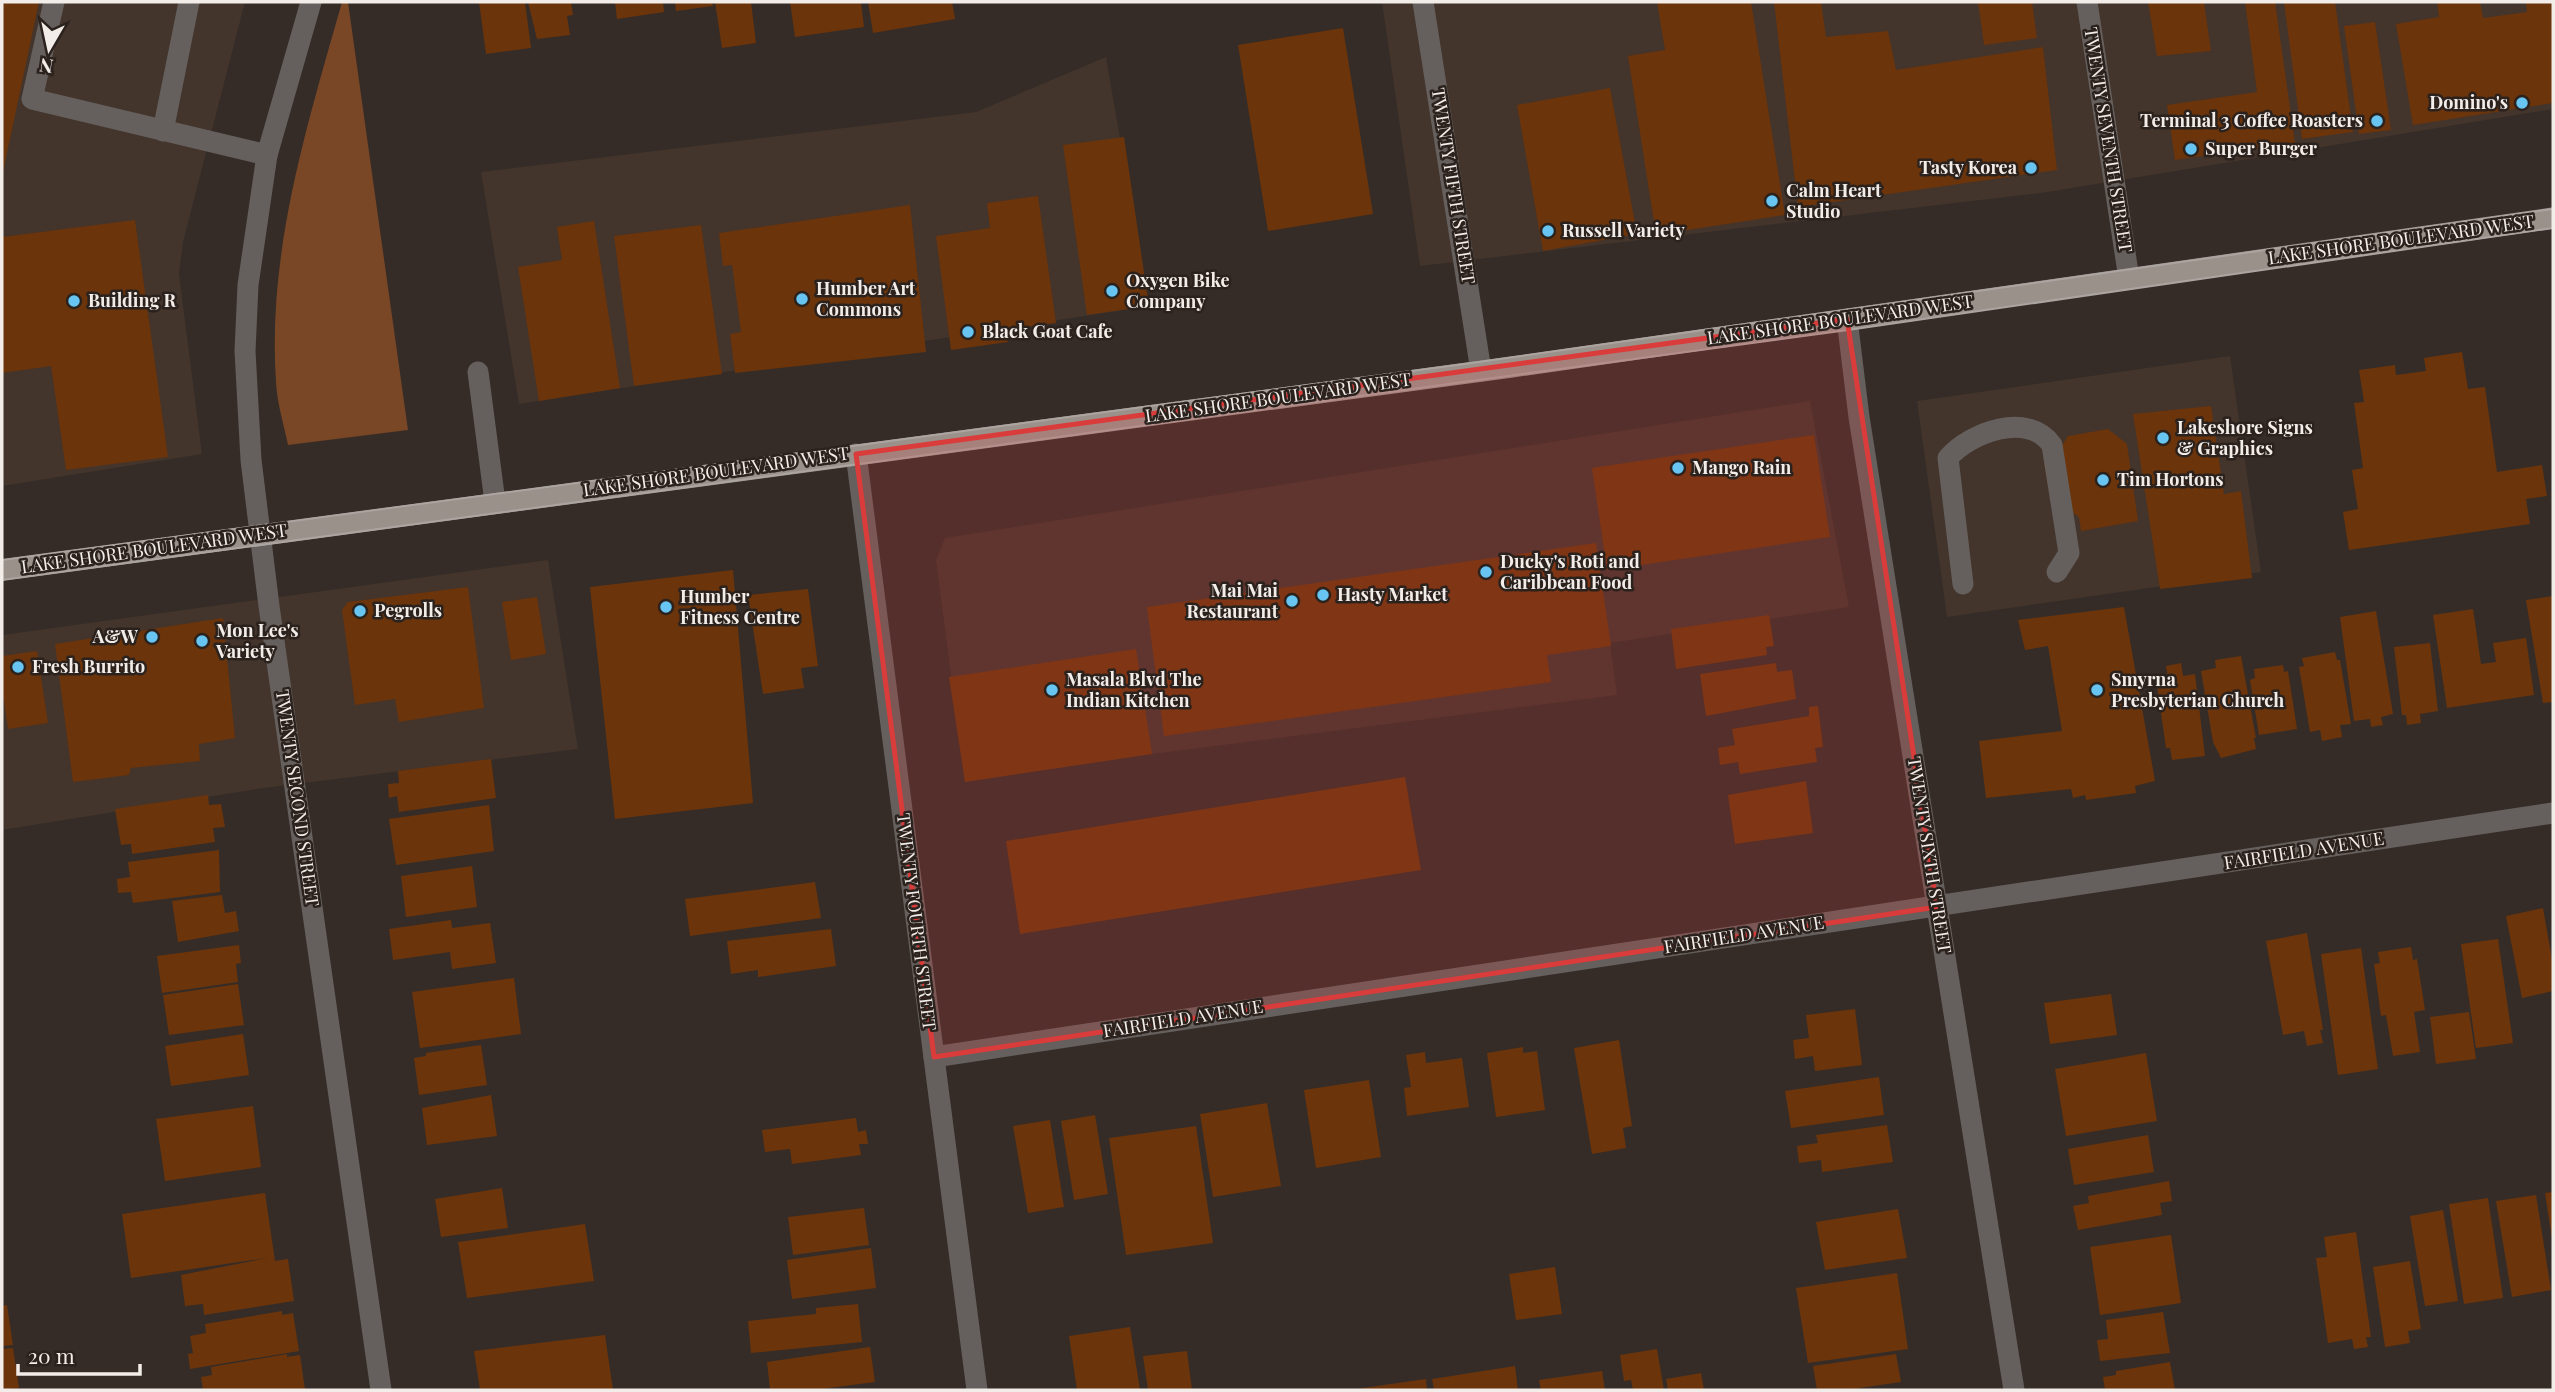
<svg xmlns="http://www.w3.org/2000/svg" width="2555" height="1392" viewBox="0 0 2555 1392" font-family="'Playfair Display',serif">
  <rect width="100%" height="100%" fill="#352c27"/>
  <g fill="#43342c">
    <path d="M2 2H245L183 242 179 274 202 454 2 486Z"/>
    <path d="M1382 2H2553V109L2048 192 1420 266Z"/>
    <path d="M1106 57 1149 306 519 404 481 172 976 112Z"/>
    <path d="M2230 356 2261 572 1947 617 1917 401Z"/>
    <path d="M1810 401 1849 607 1610 643 1617 695 1152 754 965 782 936 560 945 538Z"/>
    <path d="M548 560 578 749 264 788 2 830V635Z"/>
  </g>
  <path fill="#794626" d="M342 2H348L408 430 288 445C284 425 277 403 276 382 267 252 307 126 342 2Z"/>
  <g fill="#6b340b">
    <path d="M2 2H39L3 172H2Z"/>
    <path d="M479 2H525L531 48 486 54Z"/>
    <path d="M528 2H571L573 15 567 16 570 35 537 39Z"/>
    <path d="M615 2H663L664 12 617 19Z"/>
    <path d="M675 2H712L713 6 676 11Z"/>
    <path d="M715 2H751L756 43 722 48Z"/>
    <path d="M790 2H861L864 27 795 37Z"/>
    <path d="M868 2H952L955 19 873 33Z"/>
    <path d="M1657 2H1751L1785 215 1656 235 1628 56 1665 50Z"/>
    <path d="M1774 2H1821L1826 37 1888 31 1896 70 2043 47 2057 170 1798 207Z"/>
    <path d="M1978 2H2032L2037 38 1984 45Z"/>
    <path d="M2148 2H2204L2211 51 2157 56Z"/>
    <path d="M2245 2H2275L2295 143 2175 160 2167 105 2257 92Z"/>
    <path d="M2284 2H2335L2353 132 2302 139Z"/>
    <path d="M2437 2H2480L2483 18 2527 12 2526 2H2553V103L2413 125 2396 24 2439 17Z"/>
    <path d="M2375 22 2391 130 2359 134 2344 26Z"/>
    <path d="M1343 28 1373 214 1268 231 1238 45Z"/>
    <path d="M1610 88 1637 234 1543 251 1517 105Z"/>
    <path d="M1124 137 1149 306 1087 315 1063 145Z"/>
    <path d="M1038 196 1056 323 1006 330 1008 342 951 350 936 236 990 228 987 203Z"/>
    <path d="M910 205 926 352 735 373 730 334 741 332 732 265 723 266 719 233Z"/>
    <path d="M135 220 168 457 66 470 51 366 2 373V237Z"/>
    <path d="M594 221 620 388 539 401 518 267 562 260 557 227Z"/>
    <path d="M701 225 722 374 634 386 614 236Z"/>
    <path d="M2462 352 2468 389 2485 387 2497 472 2542 465 2547 496 2526 499 2530 524 2349 550 2343 512 2358 509 2352 470 2363 468 2354 403 2364 402 2359 370 2395 365 2396 375 2426 371 2424 358Z"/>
    <path d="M2211 406 2224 494 2241 491 2252 578 2160 589 2133 414Z"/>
    <path d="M2108 429 2127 444 2138 521 2081 531 2079 517 2050 497 2044 463H2051L2068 436Z"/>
    <path d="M1814 435 1830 537 1607 570 1592 468Z"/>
    <path d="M1596 543 1611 646 1547 655 1551 682 1164 736 1147 607Z"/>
    <path d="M733 570 753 803 615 819 590 587Z"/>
    <path d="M468 587 484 708 399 722 395 699 355 705 342 610 348 602Z"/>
    <path d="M808 589 818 666 801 668 804 688 763 694 748 595Z"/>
    <path d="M2553 596V702L2543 703 2526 600Z"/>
    <path d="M537 597 546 654 511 660 502 602Z"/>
    <path d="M2124 607 2155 781 2135 786 2136 793 2086 800 2085 795 2073 798 2071 789 1986 798 1979 741 2062 731 2048 646 2025 650 2018 620Z"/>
    <path d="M2473 609 2481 664 2496 662 2493 643 2526 638 2534 695 2447 708 2433 615Z"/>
    <path d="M2376 611 2393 714 2381 717 2383 725 2371 727 2370 719 2354 721 2340 617Z"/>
    <path d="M1769 615 1774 646 1766 647 1767 655 1676 669 1671 629Z"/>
    <path d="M223 618 235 738 199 744 200 761 131 768 129 775 73 782 55 644Z"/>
    <path d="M2430 643 2438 711 2420 714 2421 723 2407 725 2406 715H2402L2394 647Z"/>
    <path d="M1136 649 1152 754 965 782 949 677Z"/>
    <path d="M37 651 48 723 8 729 2 687V656Z"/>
    <path d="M2335 652 2337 660H2340L2351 724 2340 725 2342 737 2322 741 2320 730 2310 732 2299 667 2304 666 2302 658Z"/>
    <path d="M2241 656 2256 738H2254L2256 749 2221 758 2213 742 2201 671 2216 668 2215 660Z"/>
    <path d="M1776 663 1777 672 1792 670 1796 699 1706 716 1700 674Z"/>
    <path d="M2181 663 2183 676 2195 674 2205 756 2172 760 2170 748H2166L2156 679 2168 678 2166 666Z"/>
    <path d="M2283 665 2284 672 2288 671 2297 729 2259 735 2250 680 2255 678 2254 669Z"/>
    <path d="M1818 706 1823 747 1815 748 1817 762 1740 774 1738 762 1720 765 1718 748 1735 745 1732 729 1809 716V707Z"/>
    <path d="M491 759 496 798 399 812 397 796 389 798 388 784 399 783 398 771Z"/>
    <path d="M1405 777 1421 870 1020 934 1006 841Z"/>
    <path d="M1806 781 1813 833 1735 844 1728 795Z"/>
    <path d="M208 795 209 805 221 804 225 827 213 828 215 842 132 854 131 844 121 845 115 809Z"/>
    <path d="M489 805 494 851 396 865 389 819Z"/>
    <path d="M219 850 220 892 133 903 131 892 118 893 117 879 130 877 128 862Z"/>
    <path d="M472 866 477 907 406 917 401 876Z"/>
    <path d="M815 882 821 918 690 936 685 899Z"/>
    <path d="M222 895 225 913 236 911 239 931 178 942 172 901Z"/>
    <path d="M2543 908 2553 965V991L2522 998 2506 916Z"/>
    <path d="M451 920 452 928 490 923 496 963 452 969 450 952 393 960 389 929Z"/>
    <path d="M831 929 836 966 758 977V970L731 974 727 941Z"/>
    <path d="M2307 933 2323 1030H2320L2323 1043 2307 1046 2304 1031 2283 1035 2266 941Z"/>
    <path d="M2498 939 2513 1043 2476 1048 2461 944Z"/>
    <path d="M239 945 241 963 236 964 238 982 162 993 157 956Z"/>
    <path d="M2411 947 2413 960 2417 959 2425 1010 2414 1012 2420 1052 2393 1056 2386 1015 2381 1016 2374 964 2380 963 2378 952Z"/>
    <path d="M2361 948 2378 1069 2338 1075 2321 954Z"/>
    <path d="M514 978 521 1034 420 1048 412 992Z"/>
    <path d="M238 984 244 1025 169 1035 163 995Z"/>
    <path d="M2111 994 2117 1035 2050 1044 2044 1003Z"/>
    <path d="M1855 1009 1862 1065 1815 1071 1813 1056 1795 1059 1793 1040 1809 1038 1806 1015Z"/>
    <path d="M2469 1012 2476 1059 2436 1064 2430 1017Z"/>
    <path d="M243 1034 249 1075 171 1086 165 1046Z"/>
    <path d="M1619 1040 1632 1126 1623 1128 1626 1148 1592 1154 1574 1048Z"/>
    <path d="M481 1045 487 1085 419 1095 414 1058 426 1056V1053Z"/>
    <path d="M1523 1047V1053L1537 1051 1545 1110 1496 1117 1487 1053Z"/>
    <path d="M1425 1052 1426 1063 1462 1058 1469 1107 1407 1116 1404 1088 1411 1087 1406 1055Z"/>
    <path d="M2146 1053 2157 1121 2066 1136 2055 1069Z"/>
    <path d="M1879 1077 1884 1115 1791 1128 1785 1091Z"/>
    <path d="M1369 1080 1381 1157 1316 1168 1304 1090Z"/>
    <path d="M491 1095 497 1136 427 1145 422 1108Z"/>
    <path d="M1267 1103 1281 1186 1213 1197 1200 1114Z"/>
    <path d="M253 1106 261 1167 165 1181 156 1119Z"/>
    <path d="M1095 1115 1108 1194 1074 1200 1061 1121Z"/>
    <path d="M856 1118 858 1132 866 1130 868 1144H859L861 1155 792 1164 790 1149 765 1152 762 1130Z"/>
    <path d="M1050 1120 1064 1207 1028 1213 1013 1126Z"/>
    <path d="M1887 1125 1893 1162 1822 1172 1821 1160 1799 1163 1797 1146 1818 1143 1816 1135Z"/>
    <path d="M1196 1126 1213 1243 1126 1255 1109 1138Z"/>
    <path d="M2148 1135 2154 1172 2074 1185 2068 1149Z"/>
    <path d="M2169 1181 2172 1201 2160 1203 2162 1215 2078 1230 2073 1206 2089 1203 2088 1196Z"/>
    <path d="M502 1188 508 1228 441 1237 435 1199Z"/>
    <path d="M2553 1192V1239H2552L2545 1193Z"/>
    <path d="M265 1193 275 1261 288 1259 294 1301 204 1315 203 1304 185 1306 181 1275 267 1258 131 1278 122 1214Z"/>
    <path d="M2536 1195 2551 1290 2512 1297 2496 1201Z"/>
    <path d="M2488 1198 2503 1298 2464 1304 2449 1204Z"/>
    <path d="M864 1208 869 1245 793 1255 788 1217Z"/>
    <path d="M1898 1209 1907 1258 1825 1270 1816 1222Z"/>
    <path d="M2443 1210 2458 1301 2425 1306 2410 1216Z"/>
    <path d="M585 1224 594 1281 467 1298 458 1242Z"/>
    <path d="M2356 1232 2371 1337H2366L2368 1347 2354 1349 2352 1339 2328 1343 2316 1258 2327 1257 2324 1237Z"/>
    <path d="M2171 1235 2181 1303 2100 1315 2090 1247Z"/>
    <path d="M871 1248 876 1288 792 1299 787 1260Z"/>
    <path d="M2410 1261 2421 1329 2408 1331 2410 1343 2385 1347 2373 1267Z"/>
    <path d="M1555 1267 1562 1314 1516 1320 1509 1274Z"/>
    <path d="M1897 1273 1908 1349 1808 1363 1796 1288Z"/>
    <path d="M858 1304 862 1342 751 1353 748 1321 816 1314V1308Z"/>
    <path d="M7 1305 13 1345 2 1346V1306Z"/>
    <path d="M282 1311V1315L293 1313 299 1351 190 1369 188 1354 193 1353 190 1336 206 1333 205 1324Z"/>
    <path d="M2163 1312 2170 1353 2100 1361 2097 1340 2108 1339 2106 1320Z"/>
    <path d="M1130 1327 1140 1390H1077L1069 1336Z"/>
    <path d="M605 1335 613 1390H480L474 1351Z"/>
    <path d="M870 1347 875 1382 814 1390H770L767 1362Z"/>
    <path d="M13 1348 19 1388 2 1390V1349Z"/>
    <path d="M1657 1349 1664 1390H1633L1631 1380 1624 1381 1620 1355Z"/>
    <path d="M1187 1351 1192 1390H1148L1143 1356Z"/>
    <path d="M287 1354V1357L300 1355 305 1390H203L201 1377 212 1375 211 1367Z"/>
    <path d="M1896 1354 1901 1382 1846 1390H1817L1813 1366Z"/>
    <path d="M2170 1362 2175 1390H2105L2103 1377 2116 1375V1371Z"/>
    <path d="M1515 1366 1518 1390H1434L1432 1379Z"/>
    <path d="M1602 1371 1605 1390H1541L1539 1380Z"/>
    <path d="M1701 1373 1704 1390H1668L1666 1379Z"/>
    <path d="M1426 1379 1427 1390H1356V1389Z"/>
  </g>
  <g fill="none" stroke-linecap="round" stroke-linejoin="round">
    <g stroke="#65605d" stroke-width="21">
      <path d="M54 2 32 99 267 155"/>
      <path d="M311 2 267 155 248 285 245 351 251 460 269 606 381 1390"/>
      <path d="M1423 2 1481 371"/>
      <path d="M2087 2 2129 279"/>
      <path d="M163 131 189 2"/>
      <path d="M1847 319 1859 417 2014 1390"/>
      <path d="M478 372 495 502"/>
      <path d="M856 454 977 1390"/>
      <path d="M1963 584 1948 458C1971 432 2028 411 2052 445L2069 553 2057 572"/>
      <path d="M934 1057 2553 813"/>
    </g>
    <path stroke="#9a918b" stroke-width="21" d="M2 570 1512 367 2553 218"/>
    <g stroke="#aba4a0" stroke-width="2">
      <path d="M2 560 1479 362 2553 209"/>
      <path d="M2 580 1848 330 2553 228"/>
    </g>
  </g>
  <path fill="#d93c3b" fill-opacity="0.2" stroke="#d93c3b" stroke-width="5" stroke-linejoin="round" d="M1847 319 1937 907 934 1057 856 454Z"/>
  <g fill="#68c4f0" stroke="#2b221d" stroke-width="2.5">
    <circle cx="2522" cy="103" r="7"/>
    <circle cx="2377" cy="121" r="7"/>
    <circle cx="2191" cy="149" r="7"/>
    <circle cx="2031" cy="168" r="7"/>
    <circle cx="1772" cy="201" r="7"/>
    <circle cx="1548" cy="231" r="7"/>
    <circle cx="1112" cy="291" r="7"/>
    <circle cx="802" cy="299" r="7"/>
    <circle cx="74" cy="301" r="7"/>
    <circle cx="968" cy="332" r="7"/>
    <circle cx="2163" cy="438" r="7"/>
    <circle cx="1678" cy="468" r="7"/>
    <circle cx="2103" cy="480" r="7"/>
    <circle cx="1486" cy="572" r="7"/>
    <circle cx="1323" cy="595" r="7"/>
    <circle cx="1292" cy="601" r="7"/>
    <circle cx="666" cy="607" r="7"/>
    <circle cx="360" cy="611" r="7"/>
    <circle cx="152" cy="637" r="7"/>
    <circle cx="202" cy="641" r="7"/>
    <circle cx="18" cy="667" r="7"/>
    <circle cx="1052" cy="690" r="7"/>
    <circle cx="2097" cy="690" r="7"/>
  </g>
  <g text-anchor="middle" stroke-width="5" stroke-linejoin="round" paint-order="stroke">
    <g font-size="18" font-weight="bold" fill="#f3edea" stroke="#2b221d" text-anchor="start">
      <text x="2508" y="109" text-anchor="end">Domino's</text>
      <text x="2363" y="127" text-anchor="end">Terminal 3 Coffee Roasters</text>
      <text x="2205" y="155">Super Burger</text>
      <text x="2017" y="174" text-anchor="end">Tasty Korea</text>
      <text x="1786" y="197">Calm Heart<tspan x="1786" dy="21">Studio</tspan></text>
      <text x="1562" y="237">Russell Variety</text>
      <text x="1126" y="287">Oxygen Bike<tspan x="1126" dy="21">Company</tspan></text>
      <text x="816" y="295">Humber Art<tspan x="816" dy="21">Commons</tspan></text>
      <text x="88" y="307">Building R</text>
      <text x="982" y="338">Black Goat Cafe</text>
      <text x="2177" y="434">Lakeshore Signs<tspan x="2177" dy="21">&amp; Graphics</tspan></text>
      <text x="1692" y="474">Mango Rain</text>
      <text x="2117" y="486">Tim Hortons</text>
      <text x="1500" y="568">Ducky's Roti and<tspan x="1500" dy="21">Caribbean Food</tspan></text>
      <text x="1278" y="597" text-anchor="end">Mai Mai<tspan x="1278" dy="21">Restaurant</tspan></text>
      <text x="1337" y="601">Hasty Market</text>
      <text x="680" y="603">Humber<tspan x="680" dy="21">Fitness Centre</tspan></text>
      <text x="374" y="617">Pegrolls</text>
      <text x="216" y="637">Mon Lee's<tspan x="216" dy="21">Variety</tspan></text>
      <text x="138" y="643" text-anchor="end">A&amp;W</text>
      <text x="32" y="673">Fresh Burrito</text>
      <text x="1066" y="686">Masala Blvd The<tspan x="1066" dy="21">Indian Kitchen</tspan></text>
      <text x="2111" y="686">Smyrna<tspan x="2111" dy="21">Presbyterian Church</tspan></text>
    </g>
    <g font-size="18" fill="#f3edea" stroke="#2b221d">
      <text transform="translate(2108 140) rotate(81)" y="6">TWENTY SEVENTH STREET</text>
      <text transform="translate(1453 186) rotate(81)" y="6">TWENTY FIFTH STREET</text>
      <text transform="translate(2401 240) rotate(-8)" y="6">LAKE SHORE BOULEVARD WEST</text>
      <text transform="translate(1840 320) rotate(-8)" y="6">LAKE SHORE BOULEVARD WEST</text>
      <text transform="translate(1278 398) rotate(-8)" y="6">LAKE SHORE BOULEVARD WEST</text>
      <text transform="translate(716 472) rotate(-8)" y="6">LAKE SHORE BOULEVARD WEST</text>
      <text transform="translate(154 549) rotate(-8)" y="6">LAKE SHORE BOULEVARD WEST</text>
      <text transform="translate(297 798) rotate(82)" y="6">TWENTY SECOND STREET</text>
      <text transform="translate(2304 851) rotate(-9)" y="6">FAIRFIELD AVENUE</text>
      <text transform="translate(1929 855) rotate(81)" y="6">TWENTY SIXTH STREET</text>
      <text transform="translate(916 922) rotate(83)" y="6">TWENTY FOURTH STREET</text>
      <text transform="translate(1744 935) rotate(-9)" y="6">FAIRFIELD AVENUE</text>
      <text transform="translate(1183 1019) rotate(-9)" y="6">FAIRFIELD AVENUE</text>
    </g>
  </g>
  <rect width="2555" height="1392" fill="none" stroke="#f3edea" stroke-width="7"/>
  <g transform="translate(49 49) rotate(189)" stroke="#2b221d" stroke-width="5" paint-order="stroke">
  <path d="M0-5L12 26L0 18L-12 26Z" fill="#f3edea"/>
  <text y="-10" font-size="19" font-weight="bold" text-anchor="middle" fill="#f3edea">N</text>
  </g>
  <path d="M18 1364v10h122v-10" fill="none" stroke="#f3edea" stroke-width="3.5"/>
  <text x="28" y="1364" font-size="21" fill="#f3edea" stroke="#2b221d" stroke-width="5" paint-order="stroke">20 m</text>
</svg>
